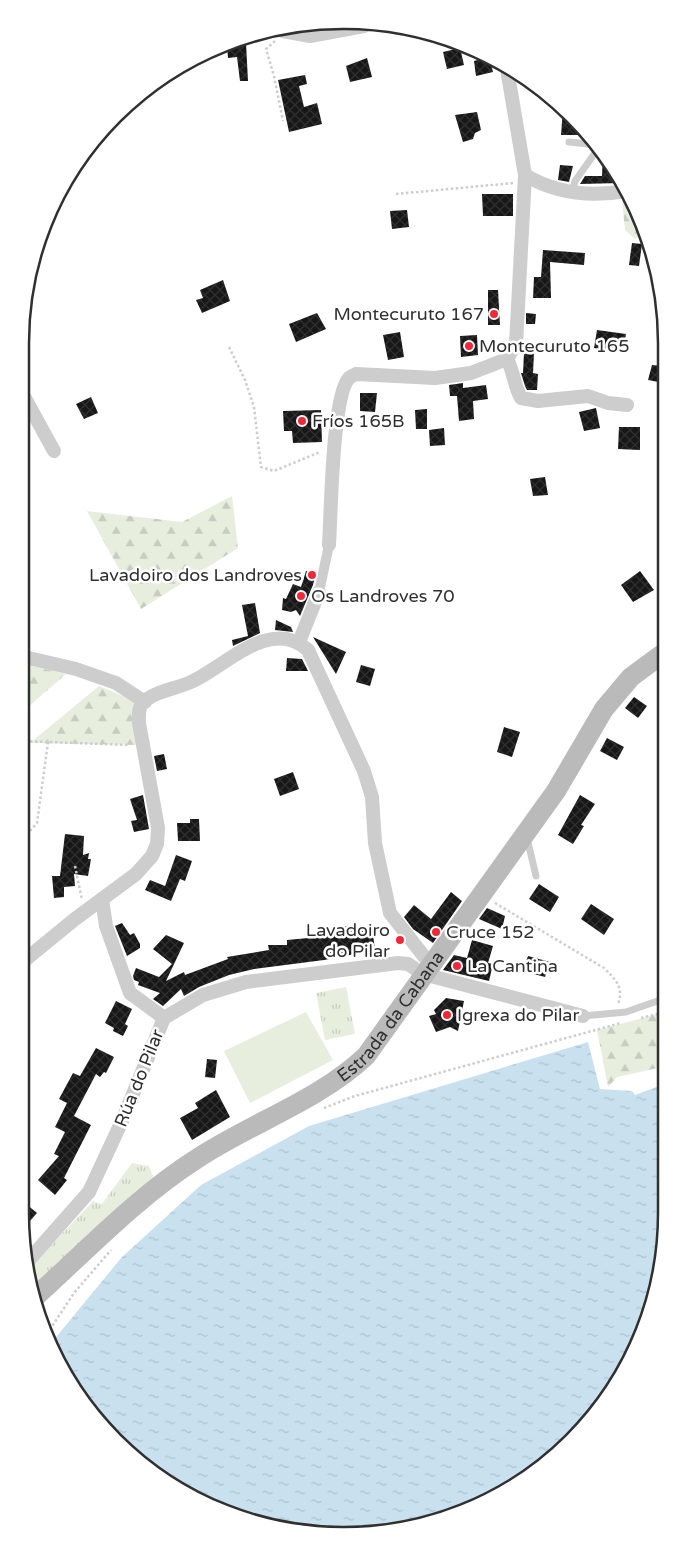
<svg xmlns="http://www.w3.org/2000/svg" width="687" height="1556" viewBox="0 0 687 1556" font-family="'Varela Round',sans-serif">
  <defs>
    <pattern id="forest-firs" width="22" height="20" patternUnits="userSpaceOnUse" patternTransform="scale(1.25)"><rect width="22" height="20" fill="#e7eede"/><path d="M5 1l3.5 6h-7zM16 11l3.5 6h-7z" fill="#c6ccbf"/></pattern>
    <pattern id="park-tufts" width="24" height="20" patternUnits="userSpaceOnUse" patternTransform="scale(1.25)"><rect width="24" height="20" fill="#e7eede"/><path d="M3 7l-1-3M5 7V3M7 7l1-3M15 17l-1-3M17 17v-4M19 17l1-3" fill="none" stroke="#c6ccbf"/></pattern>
    <pattern id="water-ripples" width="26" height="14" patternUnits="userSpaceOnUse" patternTransform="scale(1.25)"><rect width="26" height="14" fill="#c9e1ef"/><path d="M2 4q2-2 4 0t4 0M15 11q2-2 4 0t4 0" fill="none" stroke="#adc1cd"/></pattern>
    <pattern id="building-cross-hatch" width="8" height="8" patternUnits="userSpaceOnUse" patternTransform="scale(1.25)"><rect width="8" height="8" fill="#171717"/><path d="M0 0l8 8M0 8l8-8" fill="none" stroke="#303030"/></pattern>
  </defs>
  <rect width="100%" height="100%" fill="#fff"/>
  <g fill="url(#forest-firs)">
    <path d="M630 199 642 219 645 231 635 239 625 230 622 200Z"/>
    <path d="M232 496 238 548 141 609 87 511 182 522Z"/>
    <path d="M20 663 66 674 20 714Z"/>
    <path d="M99 686 135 701 137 745 30 743Z"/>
    <path d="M666 1012 667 1066 617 1077 608 1087 597 1030Z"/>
  </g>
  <g fill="url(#park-tufts)">
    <path d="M346 987 355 1034 325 1040 316 993Z"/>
    <path d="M132 1163 149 1166 155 1181 33 1290 29 1269 93 1201 102 1204Z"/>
  </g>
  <path fill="#e7eede" d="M306 1012 333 1060 250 1103 224 1051Z"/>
  <path fill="url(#water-ripples)" d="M588 1042 600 1089 632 1091 635 1095 667 1083V1212L650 1317 587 1426 505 1493 386 1533 281 1530 182 1493 100 1426 52 1342 122 1257 201 1185 309 1126Z"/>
  <g fill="url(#building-cross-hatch)">
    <path d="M240 43H246L248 81H240L237 57 228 58 227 46Z"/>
    <path d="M460 48 464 65 447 69 443 52Z"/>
    <path d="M367 58 372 77 350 82 346 66Z"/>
    <path d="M486 58 490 60 493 72 476 76 474 61Z"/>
    <path d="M305 75 307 84 299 86 304 107 317 103 322 124 289 132 278 80Z"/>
    <path d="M563 109 570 117 589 135H561Z"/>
    <path d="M477 112 481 130 475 133 473 139 463 142 455 115Z"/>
    <path d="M603 151 621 183 580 184 585 176H602Z"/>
    <path d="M560 165 573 166 569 182 558 180Z"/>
    <path d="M482 194H513V216H483Z"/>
    <path d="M407 210 409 227 392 229 390 211Z"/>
    <path d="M632 243 642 244 639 266 629 265Z"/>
    <path d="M543 250 585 253 584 265 550 262 551 298H533L534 277H541Z"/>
    <path d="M223 280 230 301 202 313 196 300 203 298 200 290Z"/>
    <path d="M488 290H498L500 325H488Z"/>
    <path d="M317 313 326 329 296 342 289 324Z"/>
    <path d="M526 313 536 314 535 324H526Z"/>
    <path d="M597 330 626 334 623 352 594 348Z"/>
    <path d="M400 332 404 357 388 360 383 335Z"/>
    <path d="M477 335 478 355 461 357 460 336Z"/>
    <path d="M524 353H534L533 373 538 374 537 390H527L525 386 521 373H523Z"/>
    <path d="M652 365 664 366V383L648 380Z"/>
    <path d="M463 383V388L486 385 488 399 473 401 474 419 459 421 457 396H450L449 385Z"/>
    <path d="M360 393H377L375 412 360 411Z"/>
    <path d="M91 397 98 413 84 419 76 404Z"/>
    <path d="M596 408 600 428 584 431 579 412Z"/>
    <path d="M427 409V429H416L415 410Z"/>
    <path d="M321 410 322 442 293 443 292 431H284L283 411Z"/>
    <path d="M619 427H640V450L618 449Z"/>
    <path d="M444 428 445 445 430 446 429 430Z"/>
    <path d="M545 477 548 495 533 496 530 479Z"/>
    <path d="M306 571 316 573 313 585 300 616 296 610 291 612 282 610 283 598 286 599 293 584 301 587Z"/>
    <path d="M640 571 654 590 633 602 621 585Z"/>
    <path d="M255 603 260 633 233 646 232 640 248 636 242 605Z"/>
    <path d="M276 620 291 627 293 632 275 630Z"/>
    <path d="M313 637 346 652 336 674Z"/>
    <path d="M287 658 302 659 308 671H286Z"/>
    <path d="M361 665 375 669 370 686 356 682Z"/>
    <path d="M634 697 647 706 638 718 625 708Z"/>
    <path d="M504 727 520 732 512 757 497 752Z"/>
    <path d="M607 738 624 747 617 760 600 751Z"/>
    <path d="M164 754 167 769 157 771 154 756Z"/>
    <path d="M293 772 299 789 280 796 274 779Z"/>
    <path d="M143 795 149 829 134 832 131 821 137 820 130 799Z"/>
    <path d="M580 795 595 804 581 825 584 826 573 844 558 835Z"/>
    <path d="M190 819H199L200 841H178L177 823H190Z"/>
    <path d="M65 834 84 836 83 855 89 853 88 859H91L88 876 74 874 75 886 64 887V897L54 898 52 876H60Z"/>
    <path d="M176 855 192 861 185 881 180 879 171 901 145 890 150 880 165 886Z"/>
    <path d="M539 884 559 897 550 912 529 899Z"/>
    <path d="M451 892 462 901 433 943 413 929 404 917 414 905 431 919Z"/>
    <path d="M591 904 614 919 604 935 581 919Z"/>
    <path d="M487 908 505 916 502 929 479 919Z"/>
    <path d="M122 923 130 935 134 933 140 944V948L127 956 115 926Z"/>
    <path d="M352 925 353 930 372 927 375 950 324 960 254 969 229 975 199 987 184 996 181 989 163 1006 153 999 160 993 138 985 139 982 134 980 133 976 136 968 159 977 172 964 153 949 166 935 184 943 166 981 184 972 185 975 228 959 227 957 269 950 268 945H287V940L319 937 318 931Z"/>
    <path d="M472 940 493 946 488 963 493 964 489 981 443 970 454 955 467 958Z"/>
    <path d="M528 956 550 962 545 977 530 973 531 969 524 967Z"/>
    <path d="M446 998 464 1001 458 1031 450 1027 436 1032 429 1016 436 1014 434 1010Z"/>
    <path d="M116 1001 132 1009 125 1024 128 1026 123 1036 113 1031 114 1028 105 1023Z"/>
    <path d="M96 1048 114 1057 106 1073 104 1072 100 1077 96 1074 74 1116 91 1125 64 1178 67 1180 55 1195 38 1180 59 1156 54 1154 65 1132 55 1127 67 1103 59 1099 73 1073 80 1076Z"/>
    <path d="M207 1059 217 1060 215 1078 205 1077Z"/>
    <path d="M216 1090 230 1117 192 1140 180 1118 198 1108 195 1103Z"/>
    <path d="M20 1199 37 1213 23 1229 20 1212Z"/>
  </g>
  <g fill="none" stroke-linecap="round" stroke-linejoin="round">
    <g stroke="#cdcdcd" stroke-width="2.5" stroke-dasharray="2.5 2.5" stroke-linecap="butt">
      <path d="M275 41 266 49 274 76 283 121"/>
      <path d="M396 194 513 183"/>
      <path d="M229 347 245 380 254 407 261 467 274 471 320 452"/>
      <path d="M20 741 130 745"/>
      <path d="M30 831 37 823 48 742"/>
      <path d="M75 866 82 900"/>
      <path d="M495 903 604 968C616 980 624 987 618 1004"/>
      <path d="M641 1018 666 1012"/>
      <path d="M324 1108 355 1096 621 1023"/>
      <path d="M47 1334 74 1293 111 1250"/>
    </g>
    <g stroke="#cdcdcd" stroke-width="7">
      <path d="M569 142 598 145"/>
      <path d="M572 192 575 181 600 146"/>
      <path d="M527 838 536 876"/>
      <path d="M583 1016 626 1012 666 998"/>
    </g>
    <path stroke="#cdcdcd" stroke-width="10" d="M319 592 329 545"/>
    <g stroke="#cdcdcd" stroke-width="14">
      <path d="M283 31 310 36 364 26"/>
      <path d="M507 69 525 175"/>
      <path d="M507 359C514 372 514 386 521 398L538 401 588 396 608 403 627 405"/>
      <path d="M20 389 54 451"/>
      <path d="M329 545C331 516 332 396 349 378 351 376 353 376 356 374L435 378 471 373 507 359 516 344 525 175C555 193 591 197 626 191"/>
      <path d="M299 642 319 592"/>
      <path d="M20 656 76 669 116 683 145 702"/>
      <path d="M102 899 106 926 130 993 164 1018"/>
      <path d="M20 964 75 919 136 874 152 856 157 844 158 828 139 723C139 717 138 709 142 704 153 691 176 689 191 682 226 666 271 616 308 650L364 771 372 797 375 843 390 913 430 964"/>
      <path d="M28 1261 89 1192 122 1121 164 1018 203 995 246 982 398 963 408 964 423 974 583 1016"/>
    </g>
    <path stroke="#bababa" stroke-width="20" id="s1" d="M34 1298C87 1250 138 1196 198 1158 253 1122 318 1101 366 1056L556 791 604 709 631 677 665 652"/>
  </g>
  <g fill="#f22839" stroke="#fff" stroke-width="2">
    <circle cx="494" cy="314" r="5"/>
    <circle cx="469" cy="346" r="5"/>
    <circle cx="302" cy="421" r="5"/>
    <circle cx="312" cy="575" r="5"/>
    <circle cx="301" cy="596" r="5"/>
    <circle cx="436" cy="932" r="5"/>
    <circle cx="400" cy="940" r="5"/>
    <circle cx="457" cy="966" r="5"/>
    <circle cx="447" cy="1015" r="5"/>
  </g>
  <g text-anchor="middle" stroke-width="5" stroke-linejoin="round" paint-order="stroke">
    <g font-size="18" fill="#303030" stroke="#fff" text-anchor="start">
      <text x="484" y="320" text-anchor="end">Montecuruto 167</text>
      <text x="479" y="352">Montecuruto 165</text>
      <text x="312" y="427">Fríos 165B</text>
      <text x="302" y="581" text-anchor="end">Lavadoiro dos Landroves</text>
      <text x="311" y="602">Os Landroves 70</text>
      <text x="390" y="936" text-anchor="end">Lavadoiro<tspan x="390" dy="21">do Pilar</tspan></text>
      <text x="446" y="938">Cruce 152</text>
      <text x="467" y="972">La Cantina</text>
      <text x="457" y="1021">Igrexa do Pilar</text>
    </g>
    <g font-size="18" fill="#303030" stroke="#fff">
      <text dy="6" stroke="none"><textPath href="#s1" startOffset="459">Estrada da Cabana</textPath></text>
      <text transform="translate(139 1078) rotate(-68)" y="6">Rúa do Pilar</text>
    </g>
  </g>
  <path d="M0 0H687V1556H0ZM343 29H344A314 314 0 0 1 658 343V1213A314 314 0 0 1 344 1527H343A314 314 0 0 1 29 1213V343A314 314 0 0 1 343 29Z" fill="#fff" fill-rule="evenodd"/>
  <path fill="none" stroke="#303030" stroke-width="2.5" d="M343 29H344A314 314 0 0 1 658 343V1213A314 314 0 0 1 344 1527H343A314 314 0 0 1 29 1213V343A314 314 0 0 1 343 29Z"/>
</svg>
